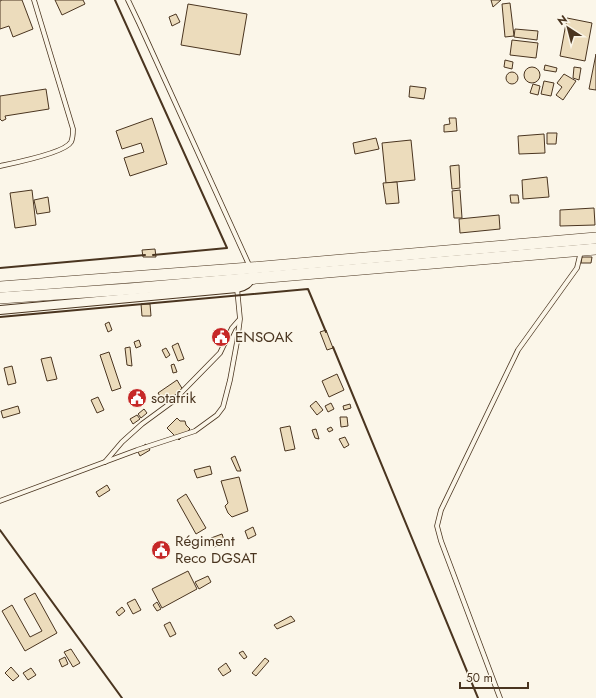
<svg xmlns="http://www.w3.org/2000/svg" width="596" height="698" viewBox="0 0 596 698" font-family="Jost,sans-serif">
  <rect width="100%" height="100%" fill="#fbf6e9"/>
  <g fill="#ecdcbc" stroke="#4a3520">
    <path d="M2 0H22L33 29 13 37 9 26 0 29V1Z"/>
    <path d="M55 0H83L85 4 62 15Z"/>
    <path d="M491 0H501L493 7Z"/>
    <path d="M510 3 514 36 505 37 502 4Z"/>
    <path d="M188 4 247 14 240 55 181 45Z"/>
    <path d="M176 14 180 22 172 26 169 17Z"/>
    <path d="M567 18 592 23 585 61 560 56Z"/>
    <path d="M515 29 538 31 537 40 514 37Z"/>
    <path d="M512 40 538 43 536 58 510 55Z"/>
    <path d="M596 54V90L589 89Z"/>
    <path d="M505 60 513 62 512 69 504 67Z"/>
    <path d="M545 65 557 68 556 72 544 70Z"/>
    <circle cx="532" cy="75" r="8"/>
    <path d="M574 67 581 68 579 80 573 78Z"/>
    <circle cx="512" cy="78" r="6"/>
    <path d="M564 74 576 81 563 100 556 95 562 87 557 83Z"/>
    <path d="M544 81 554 83 551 96 541 94Z"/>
    <path d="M533 84 540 86 538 95 530 93Z"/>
    <path d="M410 86 426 88 424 99 409 97Z"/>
    <path d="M46 89 49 109 5 116 6 119 2 121 0 119V96Z"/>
    <path d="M152 118 167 164 130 176 124 158 144 152 141 143 122 149 116 131Z"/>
    <path d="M449 118H456L457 131 444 132V125L450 124Z"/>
    <path d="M547 133H557L556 144H547Z"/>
    <path d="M544 134 545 153 519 154 518 136Z"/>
    <path d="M376 138 379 149 355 154 353 143Z"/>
    <path d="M411 140 415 180 386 183 382 143Z"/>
    <path d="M459 165 460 188 452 189 450 166Z"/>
    <path d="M547 177 549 197 523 199 522 180Z"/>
    <path d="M397 182 399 203 386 204 383 183Z"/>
    <path d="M32 190 36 225 15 228 10 193Z"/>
    <path d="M460 190 462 218H454L452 191Z"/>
    <path d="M510 195H518L519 203H511Z"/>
    <path d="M48 197 50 212 37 214 34 200Z"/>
    <path d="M594 208 595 225 560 226V210Z"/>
    <path d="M499 215 500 229 460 233 459 219Z"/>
    <path d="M155 249 156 257H143L142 250Z"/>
    <path d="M582 257H592L591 263H581Z"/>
    <path d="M141 304H150L151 316H142Z"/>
    <path d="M109 322 112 330 108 332 105 324Z"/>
    <path d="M326 330 333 348 327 350 320 332Z"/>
    <path d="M139 340 141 346 136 348 134 342Z"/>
    <path d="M178 343 184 359 178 361 172 346Z"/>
    <path d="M130 347 132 366 127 365 125 348Z"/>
    <path d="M166 348 170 355 166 358 162 350Z"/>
    <path d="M109 352 121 388 112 391 100 355Z"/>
    <path d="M51 357 57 379 47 381 41 359Z"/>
    <path d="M174 364 177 372 173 373 171 365Z"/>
    <path d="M12 366 16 383 8 385 4 368Z"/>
    <path d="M337 374 344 390 329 397 322 381Z"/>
    <path d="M177 380 183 390 164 402 158 393Z"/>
    <path d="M98 397 104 410 97 413 91 400Z"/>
    <path d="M316 401 323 410 317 415 310 406Z"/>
    <path d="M331 403 334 409 328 412 325 406Z"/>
    <path d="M350 404 351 408 344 410 343 406Z"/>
    <path d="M18 406 20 413 3 418 1 411Z"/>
    <path d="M144 409 147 413 141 418 138 414Z"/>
    <path d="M137 415 140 419 133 424 130 419Z"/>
    <path d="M340 417H347L348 426 341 427Z"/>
    <path d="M177 418 180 421H185L186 425 190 429 179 440 167 428Z"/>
    <path d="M290 426 295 449 285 451 280 428Z"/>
    <path d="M331 427 333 430 329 432 327 429Z"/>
    <path d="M316 429 319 439 315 438 312 430Z"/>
    <path d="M345 437 349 445 344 448 339 439Z"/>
    <path d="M146 444 150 450 140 456 137 450Z"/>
    <path d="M235 456 241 471H237L231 458Z"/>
    <path d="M210 466 212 474 197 478 194 470Z"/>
    <path d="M239 477 248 511 232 517 228 513 225 506 228 503 221 481Z"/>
    <path d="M107 485 110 490 99 497 96 492Z"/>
    <path d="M186 494 206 528 196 534 177 500Z"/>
    <path d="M253 527 256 535 248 539 245 531Z"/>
    <path d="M222 534 225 543 214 547 211 538Z"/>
    <path d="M188 571 197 589 162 608 152 589Z"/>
    <path d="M208 576 211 582 199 589 195 582Z"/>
    <path d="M35 593 57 633 25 651 2 611 12 605 30 637 42 631 24 599Z"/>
    <path d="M135 599 141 610 133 614 127 603Z"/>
    <path d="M157 602 161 609 157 611 153 605Z"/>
    <path d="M122 607 125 611 119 616 116 612Z"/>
    <path d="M291 616 295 621 277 629 274 625Z"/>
    <path d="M170 622 176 634 170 637 164 625Z"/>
    <path d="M71 649 80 663 73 667 64 652Z"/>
    <path d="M243 651 247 657 244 659 239 653Z"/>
    <path d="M65 657 68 664 62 667 59 660Z"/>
    <path d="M265 658 269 661 256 676 252 673Z"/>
    <path d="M226 663 231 671 223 676 218 669Z"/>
    <path d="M11 667 19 676 13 681 5 673Z"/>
    <path d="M31 668 36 675 28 680 23 673Z"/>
  </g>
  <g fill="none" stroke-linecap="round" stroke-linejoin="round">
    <g stroke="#4a3520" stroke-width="5.5">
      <g id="lane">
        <path d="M128 0 139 23 250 267"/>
        <path d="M0 166C14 163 65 153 71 142 73 138 73 133 73 129L34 0"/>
        <path d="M105 462 122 442 142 424 172 402 220 353 232 328 239 320"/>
        <path d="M0 501 137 450 195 431 217 415 223 407 230 380 237 342 240 319 237 288"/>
        <path d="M500 698 441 541 437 526 441 510 518 350 577 268 581 251"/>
      </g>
    </g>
    <g stroke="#4a3520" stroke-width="10">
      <path id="street" d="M0 310 237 288C244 287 250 283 251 277"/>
    </g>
    <g stroke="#4a3520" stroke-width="12">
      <g id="secondary">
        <path d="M0 287 250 268 596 238"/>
        <path d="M0 298 129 289 596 249"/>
      </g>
    </g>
    <use href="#lane" stroke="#fbf6e9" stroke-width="4"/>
    <use href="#street" stroke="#fbf6e9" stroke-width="8"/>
    <use href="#secondary" stroke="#fbf6e9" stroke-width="11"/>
    <g stroke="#4a3520" stroke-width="2">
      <path d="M115 0 227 248 153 255"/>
      <path d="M0 268 145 255"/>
      <path d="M0 317 308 289 326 332"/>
      <path d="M333 347 478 698"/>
      <path d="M0 530 122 698"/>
    </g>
  </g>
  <defs>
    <g id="civic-disc" transform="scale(1)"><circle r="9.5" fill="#c62828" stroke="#fbf6e9"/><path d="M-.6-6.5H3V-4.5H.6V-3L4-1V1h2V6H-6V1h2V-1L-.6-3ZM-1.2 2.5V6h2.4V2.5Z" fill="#fff"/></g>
  </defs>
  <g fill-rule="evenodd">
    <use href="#civic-disc" x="221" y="337"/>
    <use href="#civic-disc" x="137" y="398"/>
    <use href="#civic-disc" x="161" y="550"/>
  </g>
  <g text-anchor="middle" stroke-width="3" stroke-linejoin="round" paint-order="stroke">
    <g font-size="15" fill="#4a3520" stroke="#fbf6e9" text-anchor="start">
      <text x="235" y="342">ENSOAK</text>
      <text x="151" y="403">sotafrik</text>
      <text x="175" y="546">Régiment<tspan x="175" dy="17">Reco DGSAT</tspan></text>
    </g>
  </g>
  <g transform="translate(568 28) rotate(324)" stroke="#fbf6e9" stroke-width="3" paint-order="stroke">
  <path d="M0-3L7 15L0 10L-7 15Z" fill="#4a3520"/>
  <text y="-6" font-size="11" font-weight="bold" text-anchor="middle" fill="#4a3520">N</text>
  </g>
  <path d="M460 682v6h68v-6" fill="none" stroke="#4a3520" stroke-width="2"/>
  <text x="466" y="682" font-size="12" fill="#4a3520" stroke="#fbf6e9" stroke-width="3" paint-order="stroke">50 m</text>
</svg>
